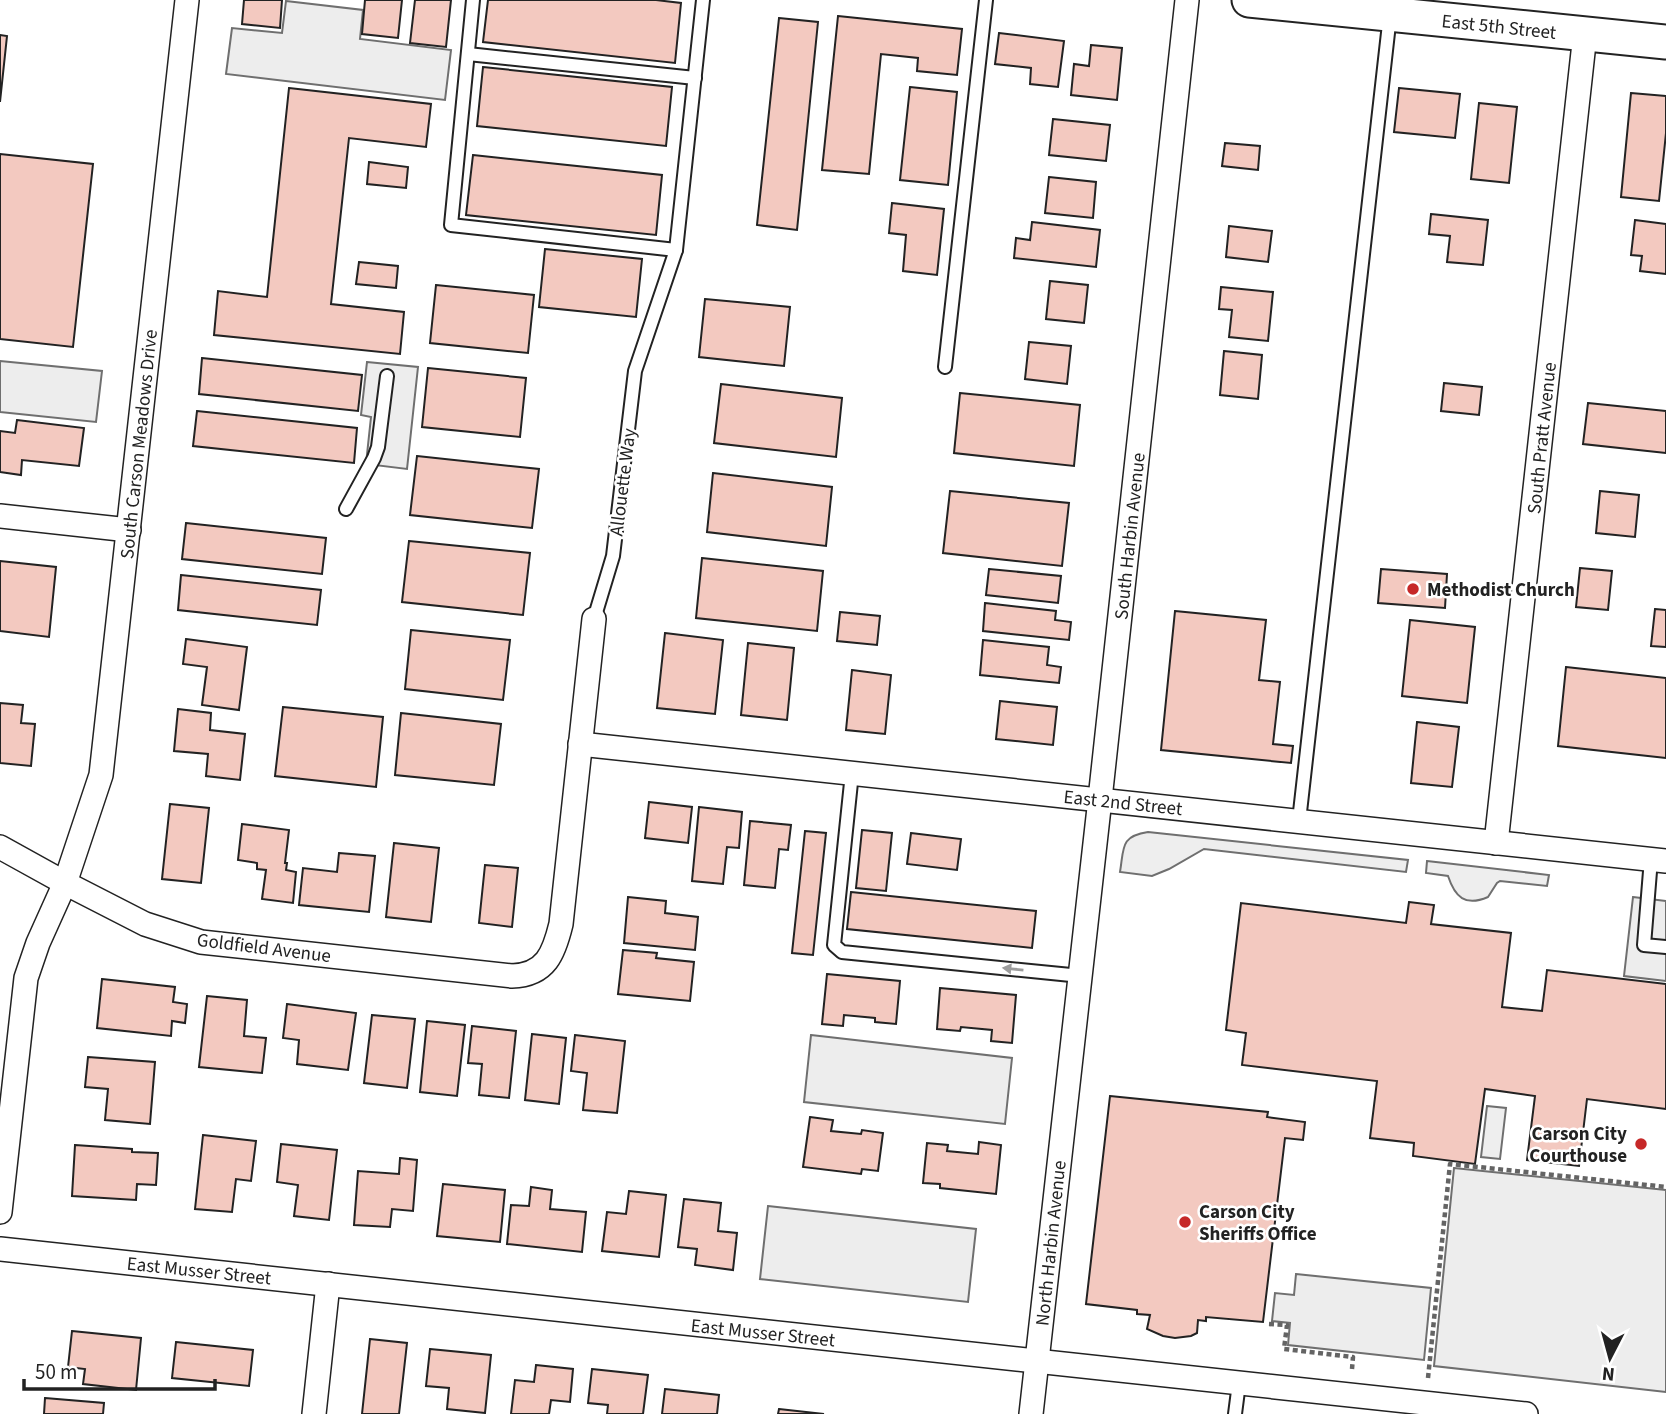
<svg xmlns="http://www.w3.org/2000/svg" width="1666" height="1414" viewBox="0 0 1666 1414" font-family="'Source Sans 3',sans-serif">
  <rect width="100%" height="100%" fill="#fff"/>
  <g fill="#eee" stroke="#6f6f6f" stroke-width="2">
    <path d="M1148 832 1408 860 1406 872 1204 849 1169 869 1152 876 1120 872C1124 848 1120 836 1148 832Z"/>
    <path d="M1427 861 1549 875 1547 886 1500 881 1497 883 1488 897C1465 907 1455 897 1448 876L1426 873Z"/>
    <path d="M1487 1106 1506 1108 1500 1159 1481 1157Z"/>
  </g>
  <g fill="#ededed" stroke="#6f6f6f" stroke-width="2">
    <path d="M286 1 363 10 360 39 451 50 445 100 226 74 232 28 282 33Z"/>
    <path d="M0 361 102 371 96 422 0 412Z"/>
    <path d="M367 362 418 367 407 469 366 464 371 417 361 415Z"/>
    <path d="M1633 897 1666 901V981L1624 976Z"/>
    <path d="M811 1035 1012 1058 1005 1124 804 1102Z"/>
    <path d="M1454 1168 1666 1190V1392L1434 1366Z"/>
    <path d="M768 1206 976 1229 968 1302 760 1279Z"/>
    <path d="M1296 1274 1431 1288 1424 1360 1288 1345 1290 1323 1272 1321 1275 1293 1294 1295Z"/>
  </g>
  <g fill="#f3c9c0" stroke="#222" stroke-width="2">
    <path d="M244 0H282L280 28 242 24Z"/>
    <path d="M365 0H402L398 38 362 34Z"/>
    <path d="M415 0H451L446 47 410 43Z"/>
    <path d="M488 0H656L681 3 675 63 483 42Z"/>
    <path d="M838 16 962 29 957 75 917 71 918 58 881 54 869 174 822 170Z"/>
    <path d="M779 18 818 22 797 230 757 225Z"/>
    <path d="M999 33 1064 41 1058 87 1030 84 1031 68 995 64Z"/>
    <path d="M0 35 7 36 0 102Z"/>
    <path d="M1091 45 1122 48 1117 100 1071 95 1074 64 1089 66Z"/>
    <path d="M483 67 672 87 666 146 477 126Z"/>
    <path d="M910 87 957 92 948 185 900 180Z"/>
    <path d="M289 88 431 104 426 147 349 138 331 304 404 312 400 354 214 335 218 291 267 297Z"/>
    <path d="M1399 88 1460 94 1455 138 1394 132Z"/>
    <path d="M1631 93 1666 96V133L1659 201 1621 197Z"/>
    <path d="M1479 103 1517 107 1509 183 1471 179Z"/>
    <path d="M1053 119 1110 125 1106 161 1049 155Z"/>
    <path d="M1225 143 1260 146 1258 170 1222 166Z"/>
    <path d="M0 154 93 164 73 347 0 339Z"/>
    <path d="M473 155 662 175 656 235 466 215Z"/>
    <path d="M369 162 408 167 406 188 367 184Z"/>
    <path d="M1049 177 1096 182 1093 218 1045 213Z"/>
    <path d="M892 203 944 209 937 275 903 271 906 235 889 233Z"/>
    <path d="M1431 214 1488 220 1483 265 1447 262 1450 236 1429 234Z"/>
    <path d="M1635 220 1666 224V274L1640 271 1642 256 1631 255Z"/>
    <path d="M1032 222 1100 230 1096 267 1014 258 1016 238 1030 240Z"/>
    <path d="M1229 226 1272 231 1268 262 1226 257Z"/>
    <path d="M545 249 642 259 636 317 539 307Z"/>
    <path d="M359 262 398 266 396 288 356 284Z"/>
    <path d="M1050 281 1088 285 1084 323 1046 319Z"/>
    <path d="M436 285 534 295 528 353 430 343Z"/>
    <path d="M1221 287 1273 292 1268 341 1229 337 1232 310 1219 309Z"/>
    <path d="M705 299 790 307 784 366 699 357Z"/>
    <path d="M1029 342 1071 346 1067 384 1025 379Z"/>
    <path d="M1224 351 1262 355 1258 399 1220 395Z"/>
    <path d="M202 358 362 375 358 411 199 394Z"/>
    <path d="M428 368 526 378 520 437 422 427Z"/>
    <path d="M1444 383 1482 387 1479 415 1441 411Z"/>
    <path d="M721 384 842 398 836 457 714 443Z"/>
    <path d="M960 393 1080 405 1074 466 954 453Z"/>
    <path d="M1588 403 1666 411V453L1583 444Z"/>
    <path d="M197 411 357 428 354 463 193 446Z"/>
    <path d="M17 420 84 428 79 466 22 460 21 475 0 472V431L15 433Z"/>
    <path d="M417 456 539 469 532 528 410 515Z"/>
    <path d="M713 473 832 487 826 546 707 532Z"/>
    <path d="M950 491 1069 503 1062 566 943 553Z"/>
    <path d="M1600 491 1639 495 1635 537 1596 533Z"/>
    <path d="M186 523 326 538 322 574 182 559Z"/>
    <path d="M409 541 530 553 523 615 402 602Z"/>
    <path d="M702 558 823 571 817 631 696 618Z"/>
    <path d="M0 561 56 567 49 637 0 631Z"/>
    <path d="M1580 568 1612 571 1608 610 1576 607Z"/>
    <path d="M989 569 1061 576 1058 603 986 595Z"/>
    <path d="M1381 569 1447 574 1445 608 1378 603Z"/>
    <path d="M181 575 321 590 317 625 178 610Z"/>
    <path d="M985 603 1056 611 1055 620 1071 622 1069 640 983 631Z"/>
    <path d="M1655 609 1666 610V647L1651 646Z"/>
    <path d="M1175 611 1266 620 1259 680 1280 682 1273 744 1293 746 1291 763 1161 750Z"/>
    <path d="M840 612 880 616 877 645 837 641Z"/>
    <path d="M1410 620 1475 627 1467 703 1402 696Z"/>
    <path d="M411 630 510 640 503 700 405 689Z"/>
    <path d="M665 633 723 640 715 714 657 708Z"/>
    <path d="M186 639 247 647 239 710 202 705 207 667 183 664Z"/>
    <path d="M983 640 1049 647 1047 665 1061 667 1059 683 980 675Z"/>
    <path d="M748 643 794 648 787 720 741 715Z"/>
    <path d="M1566 667 1666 678V758L1558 746Z"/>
    <path d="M852 670 891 675 885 734 846 730Z"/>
    <path d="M1000 701 1057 707 1053 745 996 739Z"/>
    <path d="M0 703 23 705 21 723 35 724 31 766 0 763Z"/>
    <path d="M283 707 383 717 376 787 275 776Z"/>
    <path d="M178 709 211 713 210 730 245 734 240 780 206 776 208 754 174 751Z"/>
    <path d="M401 713 501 724 494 785 395 775Z"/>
    <path d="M1417 722 1459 727 1452 787 1411 783Z"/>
    <path d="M649 802 692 807 688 843 645 838Z"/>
    <path d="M170 804 209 808 201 883 162 879Z"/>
    <path d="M699 807 742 812 739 848 727 847 723 884 692 881Z"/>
    <path d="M750 821 791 825 788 850 779 849 775 888 744 885Z"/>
    <path d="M242 824 289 830 285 863H287L286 870 296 872 293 903 262 899 266 870 257 869V863L238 860Z"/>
    <path d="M862 830 892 833 886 891 856 888Z"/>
    <path d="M805 831 826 833 813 955 792 953Z"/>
    <path d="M911 833 961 839 957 870 907 864Z"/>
    <path d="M394 843 439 848 431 922 386 917Z"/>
    <path d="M339 853 375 856 369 912 299 905 303 868 337 872Z"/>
    <path d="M485 865 518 868 512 927 479 923Z"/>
    <path d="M851 892 1036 911 1032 948 847 929Z"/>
    <path d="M628 897 666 901 665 913 698 917 695 950 624 943Z"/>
    <path d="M1409 902 1434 905 1431 924 1511 933 1502 1007 1542 1011 1547 970 1666 984V1109L1587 1099 1579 1166 1527 1160 1535 1096 1485 1089 1475 1164 1413 1156 1414 1143 1370 1138 1377 1081 1242 1065 1246 1033 1226 1030 1241 903 1406 923Z"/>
    <path d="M623 950 657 953 656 958 694 962 690 1001 618 994Z"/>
    <path d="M827 974 900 981 896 1024 875 1022V1018L844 1015 843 1026 822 1024Z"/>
    <path d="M102 979 175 987 173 1002 187 1004 185 1023 172 1021 171 1036 97 1028Z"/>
    <path d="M940 988 1016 995 1012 1043 991 1041 992 1030 961 1027 960 1031 937 1029Z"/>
    <path d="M207 996 247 1000 244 1036 266 1038 262 1073 199 1067Z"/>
    <path d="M287 1004 356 1013 348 1070 297 1064 299 1040 283 1038Z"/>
    <path d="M372 1015 415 1019 407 1088 364 1083Z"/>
    <path d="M427 1021 465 1025 457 1096 420 1092Z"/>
    <path d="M472 1026 516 1031 509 1098 479 1095 482 1064 468 1063Z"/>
    <path d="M532 1034 566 1038 559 1104 525 1100Z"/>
    <path d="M575 1035 625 1041 617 1113 583 1110 587 1073 571 1071Z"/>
    <path d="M88 1057 155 1062 150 1124 105 1120 108 1089 85 1087Z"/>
    <path d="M1110 1096 1268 1112 1267 1117 1305 1122 1303 1140 1285 1138 1263 1322 1206 1317V1321L1198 1320 1197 1333 1191 1336 1175 1338 1163 1336 1147 1329 1150 1315 1137 1314V1310L1086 1304Z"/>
    <path d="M810 1117 833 1120 831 1131 861 1134 862 1130 883 1133 878 1171 862 1169 861 1174 803 1167Z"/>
    <path d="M203 1135 256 1141 251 1181 236 1179 232 1212 195 1209Z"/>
    <path d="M979 1142 1001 1145 996 1194 940 1188V1184L923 1183 927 1143 948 1145 947 1151 978 1154Z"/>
    <path d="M281 1144 337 1150 329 1220 294 1216 298 1185 277 1182Z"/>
    <path d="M75 1145 132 1149V1152L158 1153 156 1185 137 1184 136 1200 72 1196Z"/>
    <path d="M400 1158 417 1160 413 1211 392 1209 390 1227 354 1225 358 1171 399 1174Z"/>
    <path d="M443 1184 505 1190 500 1242 437 1236Z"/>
    <path d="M531 1187 552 1190 550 1209 586 1212 582 1252 507 1244 511 1205 529 1206Z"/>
    <path d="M629 1191 666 1195 659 1257 602 1251 607 1212 626 1214Z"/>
    <path d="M684 1199 721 1203 718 1231 737 1233 733 1270 695 1265 697 1249 678 1247Z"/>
    <path d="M72 1331 141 1338 136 1390 83 1384 85 1369 68 1367Z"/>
    <path d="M370 1339 407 1343 399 1414H362Z"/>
    <path d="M176 1342 253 1350 249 1386 172 1378Z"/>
    <path d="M430 1349 491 1355 485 1413 447 1409 449 1388 426 1386Z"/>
    <path d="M536 1365 573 1369 570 1402 551 1400 549 1414H511L515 1380 534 1382Z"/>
    <path d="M592 1369 648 1375 643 1414H607L608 1405 588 1403Z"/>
    <path d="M665 1389 719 1395 717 1414H662Z"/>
    <path d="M45 1398 104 1403 103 1414H44Z"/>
    <path d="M779 1409 824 1414H778Z"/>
  </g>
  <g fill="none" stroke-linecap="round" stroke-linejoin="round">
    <g stroke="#222" stroke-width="16">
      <g id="service">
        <path d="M473 0 451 225 676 250"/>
        <path d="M468 54 695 78"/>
        <path d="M945 367 986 0"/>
        <path d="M346 509 374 458 378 447 387 376"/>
        <path d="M594 619 613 556 635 371 676 250 703 0"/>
        <path d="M852 773 834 945 842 952 1081 976"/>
        <path d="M1299 821 1390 15"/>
        <path d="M1651 859 1644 945 1666 947"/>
        <path d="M1235 1414 1239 1383"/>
      </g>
    </g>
    <g stroke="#222" stroke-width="26">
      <g id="minor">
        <path d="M0 516 129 530"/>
        <path d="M580 744 1666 861"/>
        <path d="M1496 843 1585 34"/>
        <path d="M0 847 65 883 145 924 201 942 512 976C546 975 554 953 561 924L594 619"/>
        <path d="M0 1212 26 978 38 943 65 883 101 775 187 0"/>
        <path d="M0 1249 1526 1414"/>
        <path d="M314 1414 328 1284"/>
        <path d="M1031 1414 1100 799 1187 0"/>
      </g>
    </g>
    <g stroke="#222" stroke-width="37">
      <path id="secondary" d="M1249 0 1666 42"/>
    </g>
    <g stroke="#646464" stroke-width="4.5" stroke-dasharray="5 3.5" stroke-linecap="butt">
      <path d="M1269 1324 1287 1325 1284 1349 1353 1357 1352 1369"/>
      <path d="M1428 1378 1450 1164 1666 1187"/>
    </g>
    <use href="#service" stroke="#fff" stroke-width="12"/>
    <use href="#minor" stroke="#fff" stroke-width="23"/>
    <use href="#secondary" stroke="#fff" stroke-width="33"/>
  </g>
  <defs><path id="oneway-solid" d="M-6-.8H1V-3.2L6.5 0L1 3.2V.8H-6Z" transform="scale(1.75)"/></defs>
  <use fill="#9c9c9c" href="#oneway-solid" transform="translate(1013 969) rotate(-174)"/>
  <g fill="#c62828" stroke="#fff" stroke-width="2.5">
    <circle cx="1413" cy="589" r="7"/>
    <circle cx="1641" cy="1144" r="7"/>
    <circle cx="1185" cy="1222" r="7"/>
  </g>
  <g text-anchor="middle" stroke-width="5" stroke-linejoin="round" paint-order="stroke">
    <g font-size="19" fill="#222" stroke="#fff">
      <text transform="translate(1499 26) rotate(6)" y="7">East 5th Street</text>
      <text transform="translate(1541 438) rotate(-84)" y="7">South Pratt Avenue</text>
      <text transform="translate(138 444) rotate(-84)" y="7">South Carson Meadows Drive</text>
      <text transform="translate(622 482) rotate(-83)" y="7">Allouette Way</text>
      <text transform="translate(1129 536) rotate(-84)" y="7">South Harbin Avenue</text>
      <text transform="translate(1123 802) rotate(6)" y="7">East 2nd Street</text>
      <text transform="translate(264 947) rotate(7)" y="7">Goldfield Avenue</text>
      <text transform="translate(1050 1243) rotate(-84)" y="7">North Harbin Avenue</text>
      <text transform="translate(199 1270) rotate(6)" y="7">East Musser Street</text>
      <text transform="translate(763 1332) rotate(6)" y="7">East Musser Street</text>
    </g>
    <g font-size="19" font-weight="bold" fill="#222" stroke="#fff" text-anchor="start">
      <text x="1427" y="596">Methodist Church</text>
      <text x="1627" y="1140" text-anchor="end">Carson City<tspan x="1627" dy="22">Courthouse</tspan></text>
      <text x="1199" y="1218">Carson City<tspan x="1199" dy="22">Sheriffs Office</tspan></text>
    </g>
  </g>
  <g transform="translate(1610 1358) rotate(186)" stroke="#ffffff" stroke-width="5" paint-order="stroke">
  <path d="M0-5L12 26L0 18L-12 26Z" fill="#222222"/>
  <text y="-10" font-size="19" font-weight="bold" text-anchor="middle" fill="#222222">N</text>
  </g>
  <path d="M24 1379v10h191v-10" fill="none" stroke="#222222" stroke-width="3.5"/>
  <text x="35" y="1379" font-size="21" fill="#222222" stroke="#ffffff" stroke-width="5" paint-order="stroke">50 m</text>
</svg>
